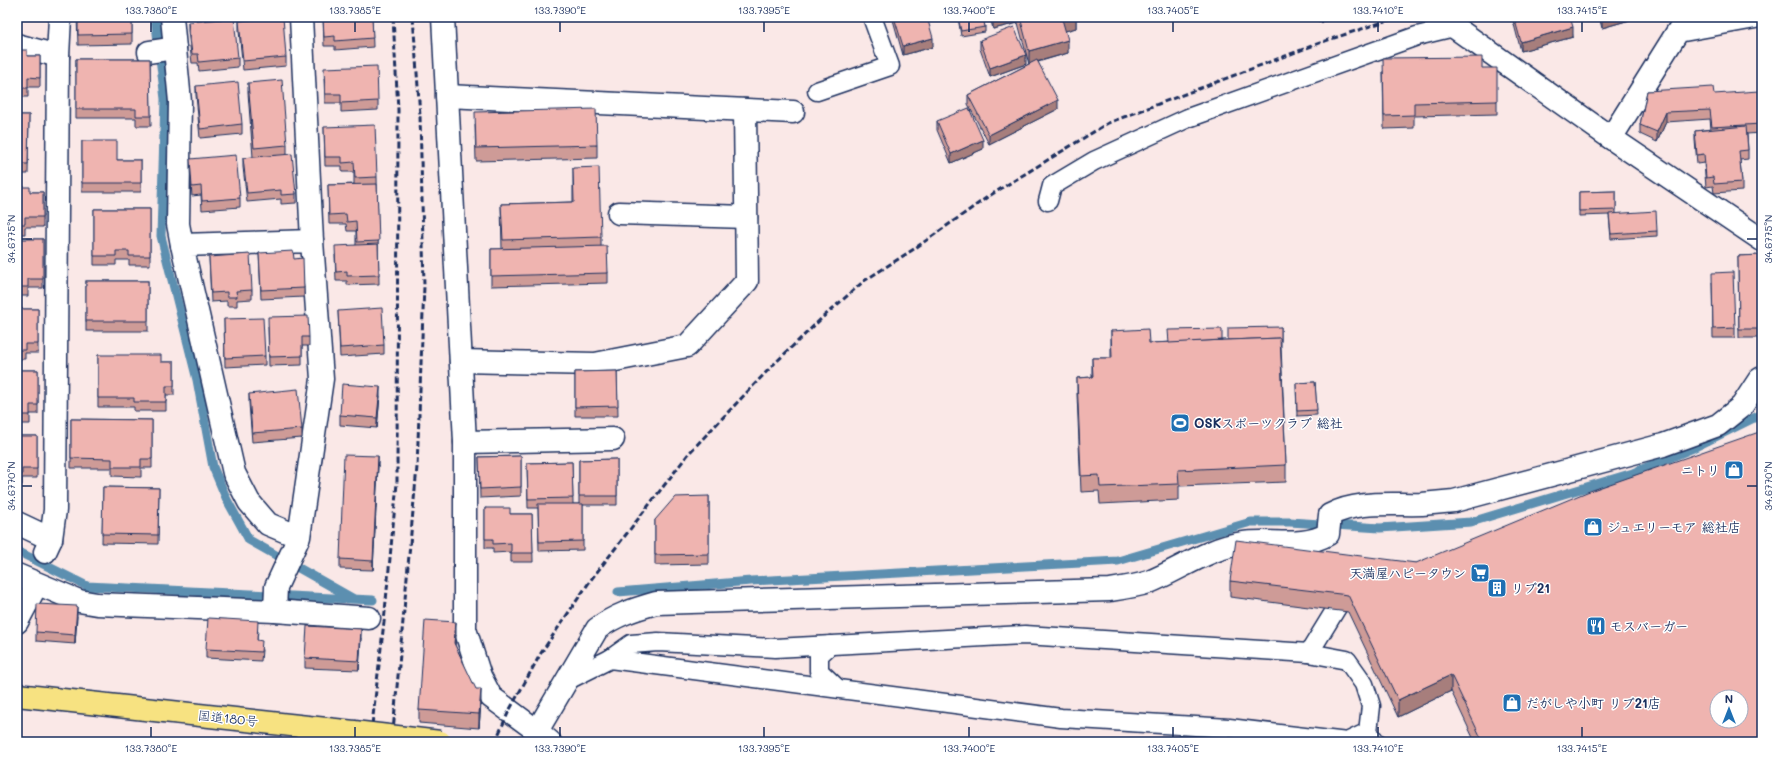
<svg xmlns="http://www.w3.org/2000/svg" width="1779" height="759" viewBox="0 0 1779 759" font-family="Mali,'Klee One',sans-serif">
  <rect width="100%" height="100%" fill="#fae8e7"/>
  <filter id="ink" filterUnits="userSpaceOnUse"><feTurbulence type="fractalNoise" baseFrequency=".025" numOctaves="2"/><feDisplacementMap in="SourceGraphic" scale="8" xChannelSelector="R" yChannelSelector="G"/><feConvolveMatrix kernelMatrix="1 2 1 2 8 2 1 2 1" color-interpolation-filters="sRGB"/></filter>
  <g filter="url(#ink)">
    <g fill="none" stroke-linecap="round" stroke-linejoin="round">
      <g stroke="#5b8fb0" stroke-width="9">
        <path d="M155 17 165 99 161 236 197 380 213 467 227 500 249 540 352 598"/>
        <path d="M17 551 87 586 373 600"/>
        <path d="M618 592 751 581 1118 561 1251 522H1290L1380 528 1471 522 1633 473 1693 448 1762 414"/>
      </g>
      <g stroke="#1b2f5e" stroke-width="21">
        <g id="service">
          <path d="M817 91 890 66 872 17"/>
          <path d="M1048 201 1052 186 1094 161 1188 118 1417 36 1454 27"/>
          <path d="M830 645 819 655V671L837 688"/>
          <path d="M1309 653 1347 591"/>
          <path d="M610 659 631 644 658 642 775 648 1025 635 1309 653 1347 660 1364 684 1371 706 1368 732"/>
          <path d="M566 681 610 659 1061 718 1229 728 1347 742 1368 732 1376 742"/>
        </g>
      </g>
      <g stroke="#1b2f5e" stroke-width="25">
        <g id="minor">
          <path d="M172 17 180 102 178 224 182 245"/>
          <path d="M301 17 312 241"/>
          <path d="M443 17 465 442V629L480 676 491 697 537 731 550 742"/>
          <path d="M1440 17 1611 138 1762 240"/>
          <path d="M17 45 58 56"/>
          <path d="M149 52 175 48"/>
          <path d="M447 96 793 112"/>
          <path d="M1611 138 1678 31 1755 17"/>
          <path d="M619 213 746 217"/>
          <path d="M461 361 595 364 687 346 747 281 745 110"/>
          <path d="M465 442 613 439"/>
          <path d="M17 523 51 539"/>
          <path d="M45 552 51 539 55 510 58 56 60 17"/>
          <path d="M17 575 79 601 97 604 275 611 369 618"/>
          <path d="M275 611 276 587 299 537 322 379 312 241 182 245 234 473 249 502 268 524 299 537"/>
          <path d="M17 622 37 584"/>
          <path d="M537 731 597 629C615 615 635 609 656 603L1110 590C1123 588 1137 586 1149 582 1181 569 1208 548 1244 543 1271 539 1303 549 1328 534L1330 515C1357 500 1392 505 1422 504 1433 503 1443 502 1454 501L1663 445 1718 425 1742 406 1759 380 1762 378"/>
        </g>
      </g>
      <g stroke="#1b2f5e" stroke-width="25">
        <path id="trunk" d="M17 695 354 732"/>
      </g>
      <use href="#service" stroke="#fff" stroke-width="18"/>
      <use href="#minor" stroke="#fff" stroke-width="22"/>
      <use href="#trunk" stroke="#f7e281" stroke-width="22"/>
      <g stroke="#1b2f5e" stroke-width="3" stroke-dasharray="6 3" stroke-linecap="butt">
        <path d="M370 742 384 622 397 483 398 110 393 17"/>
        <path d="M392 742 417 467 424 286 420 115 413 17"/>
        <path d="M495 742 509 711 541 653 590 581 690 452 773 365 822 318 864 281 914 249 989 196 1108 123 1325 41 1398 17"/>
      </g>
      <g stroke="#1b2f5e" stroke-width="25" stroke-linecap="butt">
        <path id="trunk-bridge" d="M354 732 440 742"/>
      </g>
      <use href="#trunk-bridge" stroke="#f7e281" stroke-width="22"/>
    </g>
    <g fill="#ce9b97" stroke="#1b2f5e">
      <path d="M77 17H132V44L78 45Z"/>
      <path d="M323 17H372L373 47 335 50V46H324Z"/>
      <path d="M893 17H927L933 47 903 55 893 20Z"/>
      <path d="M958 17H983L985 27V32L961 36Z"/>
      <path d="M990 17H1076V28L1065 31 1068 53 1038 62 1058 109 989 144 968 104V95L1029 64 1018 23 993 29Z"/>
      <path d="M1292 17H1301L1299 21Z"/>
      <path d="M1311 17H1325L1322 23Z"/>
      <path d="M1512 17H1570L1573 37 1521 51Z"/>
      <path d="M1599 17H1640L1602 28Z"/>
      <path d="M239 21 286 57V66L243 70 239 31Z"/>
      <path d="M188 22 238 58V67L199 71 198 63H192L188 31Z"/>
      <path d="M980 40 1026 64 990 77 980 49Z"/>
      <path d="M17 50 27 56H40V87H28V97H17Z"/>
      <path d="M76 59H150L151 126H136V118H76Z"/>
      <path d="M1482 68 1497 101V114L1414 116V128L1384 129 1383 71Z"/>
      <path d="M324 78 378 101V110L341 112V103H325Z"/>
      <path d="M248 83 287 145V154L296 194V203L281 204V199L247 202 243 167V158L253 157 248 93Z"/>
      <path d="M196 86 242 124V134L200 138 196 95Z"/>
      <path d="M1647 91 1714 94 1761 124V133L1747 134 1748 150V159L1740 160 1742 182V191L1714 193 1713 186 1706 187 1704 163 1697 164 1695 140V131L1711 129 1710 119 1666 122 1657 142 1640 134V125Z"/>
      <path d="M17 115H29L28 174H17Z"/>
      <path d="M937 121 983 149 951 163 937 130Z"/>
      <path d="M475 125 597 145V158L476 161Z"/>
      <path d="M324 127 377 177 379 284 347 285V281H336L335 255 356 245V231H347L346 224H329L328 185 354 184V172H342V166H325Z"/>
      <path d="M82 141 117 160H141V192H82Z"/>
      <path d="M190 159 240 198V207L202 210 201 195 192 196 190 168Z"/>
      <path d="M573 168 601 237V246L608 273V283L491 286V249H502L501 204 573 202Z"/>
      <path d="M17 187 30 192H43V227H25V234H17Z"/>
      <path d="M1616 191V214L1657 231V236L1611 239 1609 215 1579 216V192Z"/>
      <path d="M94 209H150V265H129V260H116V265H94Z"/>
      <path d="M17 239H43V288H28V296H17Z"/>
      <path d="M259 253 294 259 304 288V297L261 299Z"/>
      <path d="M1762 255V338H1739L1738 256Z"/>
      <path d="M209 257 252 290V299L237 300V306H227V301L211 302Z"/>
      <rect x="86" y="281" width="62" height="50"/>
      <path d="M1712 282 1735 328V338H1713Z"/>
      <path d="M17 309H38V353H25V359H17Z"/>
      <path d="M338 311 384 345V354L340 357Z"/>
      <path d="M224 319 265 356V365L225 367Z"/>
      <path d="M268 327 309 337V346H302V365L269 366Z"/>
      <path d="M1281 327V346L1286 465V482L1179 486V500L1100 504 1099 491 1081 492 1077 394V378L1092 377V358H1111V331L1149 343 1228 340Z"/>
      <path d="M98 355 161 362H174V395H166V411H134V407H98Z"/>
      <path d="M17 370H38V414H30V424H17Z"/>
      <path d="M617 371 618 416H575V372Z"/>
      <path d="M1315 382 1317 415 1297 416 1296 383Z"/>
      <path d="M249 394 302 429V438L252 442 249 403Z"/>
      <path d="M380 396 377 428 340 425V415Z"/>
      <path d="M71 419 152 420V468H141V477L112 476V468H71Z"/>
      <path d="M17 436H37V478H22V485L17 484Z"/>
      <path d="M521 456V496L480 498 479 457Z"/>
      <path d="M617 459V505H583V550L539 551 538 508H528L527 463 572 462 573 504H579V460Z"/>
      <path d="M378 465 373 570 340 569V559Z"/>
      <path d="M103 487 159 488 158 544 102 543Z"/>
      <path d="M709 496V564L655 565V520Z"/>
      <path d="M485 508 510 514H532L533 562H511V552L493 553V548H485Z"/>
      <path d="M1416 563 1762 742H1475L1451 691 1398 717 1348 612 1230 597V581Z"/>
      <path d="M77 616 75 644 36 641V632Z"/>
      <path d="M258 631 257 640 262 650 261 661 206 658V649Z"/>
      <path d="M456 635 455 645 481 702 479 728 419 723V710Z"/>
      <path d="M361 638 359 670 305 668V658Z"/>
    </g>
    <g fill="#a77e7b" stroke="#1b2f5e">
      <path d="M936 17H946L936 21Z"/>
      <path d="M993 17H1018V23L993 29Z"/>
      <path d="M1069 17H1076V28L1062 32V19Z"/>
      <path d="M1322 17H1325L1322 23Z"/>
      <path d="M1607 17H1640L1602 28V18Z"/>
      <path d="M1573 27V37L1521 51V42Z"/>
      <path d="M933 38V47L903 55V46Z"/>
      <path d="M1068 40V53L1029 64V51Z"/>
      <path d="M1026 55V64L990 77V68Z"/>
      <path d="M1058 100V109L989 144V135Z"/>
      <path d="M1666 112V122L1657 142V132Z"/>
      <path d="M983 140V149L951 163V154Z"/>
      <path d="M380 387V396L377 428V418Z"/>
      <path d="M378 456V465L373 570V561Z"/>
      <path d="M77 606V616L75 644V635Z"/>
      <path d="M456 622V635L454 656V643Z"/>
      <path d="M361 629V638L359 670V661Z"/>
      <path d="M1451 675V691L1398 717V700Z"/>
      <path d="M481 689V702L479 728V714Z"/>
    </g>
    <g fill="#efb4b0" stroke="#1b2f5e" fill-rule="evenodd">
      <path d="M78 17H132V34L78 35Z"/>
      <path d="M283 17 286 57 243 61 239 21Z"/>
      <path d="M323 17H372L373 38 335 41V36L324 37Z"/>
      <path d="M894 17H927L933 38 903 46Z"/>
      <path d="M958 17H983L985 27 961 31Z"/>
      <path d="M1020 17H1069L1062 19 1068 40 1029 51Z"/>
      <path d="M1514 17H1570L1573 27 1521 42Z"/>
      <path d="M234 18 238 58 199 62 198 54H192L188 22Z"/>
      <path d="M1014 27 1026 55 990 68 980 40Z"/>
      <path d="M17 50H27V56H40V78L28 77V88H17Z"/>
      <path d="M1482 57V68H1497V101L1414 103V115L1384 116 1383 58Z"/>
      <path d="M76 59H150L151 116H136V109H76Z"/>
      <path d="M1037 60 1058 100 989 135 968 95Z"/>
      <path d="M377 66 378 101 341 103V94H325L324 68Z"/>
      <path d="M282 80 287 145 254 148 248 83Z"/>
      <path d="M238 82 242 124 200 129 196 86Z"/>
      <path d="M1713 87 1714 94 1759 91 1761 124 1712 127 1710 110 1666 112 1657 132 1640 125 1647 91Z"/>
      <path d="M969 108 983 140 951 154 937 121Z"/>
      <path d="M596 109 597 145 476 148 475 112Z"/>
      <path d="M17 115H29L28 164H17Z"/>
      <path d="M375 125 377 177 355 178 354 162 342 163V157H325L324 127Z"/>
      <path d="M1746 126 1748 150 1739 151 1742 182 1714 184 1713 177 1706 178 1704 154 1697 155 1695 131Z"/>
      <path d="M82 141H117V160H141V183H82Z"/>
      <path d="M292 154 296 194 281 195V190L247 193 243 158Z"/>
      <path d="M236 155 240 198 202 201 201 186 192 187 190 159Z"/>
      <path d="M599 167 601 237 503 240 501 204 574 202 573 168Z"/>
      <path d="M377 184 379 241 357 242 356 221 347 222 346 214 329 215 328 185Z"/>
      <path d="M17 187H30V192H43V217H25V224H17Z"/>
      <path d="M1616 191V210L1579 211V192Z"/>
      <path d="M94 209H150V256H129V251H116V256H94Z"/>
      <path d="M1656 211 1657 231 1611 234 1609 214Z"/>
      <path d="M17 239H43V279H28V287H17Z"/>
      <path d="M378 244 379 275 347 276V271L336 272 335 246Z"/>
      <path d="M607 246 608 273 491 276V249Z"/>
      <path d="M293 251 294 259 303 258 304 288 261 290 259 253Z"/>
      <path d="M250 254 252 290 236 291 237 297H227V292L211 293 209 257Z"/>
      <path d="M1762 255V329H1739L1738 256Z"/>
      <path d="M1733 272 1735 328 1713 329 1712 273Z"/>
      <rect x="86" y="281" width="62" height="40"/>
      <path d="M382 308 384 345 340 348 338 311Z"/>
      <path d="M17 309H38V344H25V350H17Z"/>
      <path d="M308 316 309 337H302V356L269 357 268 317Z"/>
      <path d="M263 318 265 356 225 358 224 319Z"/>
      <path d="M1281 327V341H1280V338L1228 340V328Z"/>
      <path d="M1148 329 1149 343 1280 338 1286 465 1178 470 1179 484 1100 487 1099 475 1081 476 1077 378 1093 377 1092 358H1112L1111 331Z"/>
      <path d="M1222 329V340L1169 343 1168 330Z"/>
      <path d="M98 355H161V362H174V386H166V402H134V398H98Z"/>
      <path d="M17 370H38V405H30V415H17Z"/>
      <path d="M617 371 618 406 575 407V372Z"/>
      <path d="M1315 382 1317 410 1297 411 1296 383Z"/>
      <path d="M342 384 380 387 377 418 340 415Z"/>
      <path d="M298 389 302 429 252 433 249 394Z"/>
      <path d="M71 419 152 420V459H141V467H112V459L71 458Z"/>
      <path d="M1762 431V742H1483L1451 675 1398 700 1348 595 1230 581 1236 540 1416 563 1587 492ZM1717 697H1741V721H1717Z"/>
      <path d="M17 436H37V469H22V475H17Z"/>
      <path d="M344 455 378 456 373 561 340 559Z"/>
      <path d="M521 456V487L480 489 479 457Z"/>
      <path d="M617 459V496H579V460Z"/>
      <path d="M572 462 573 498 528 499 527 463Z"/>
      <path d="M103 487 159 488 158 535 102 534Z"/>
      <path d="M709 496V554L655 555V520L675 497Z"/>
      <path d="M538 504H583V541L539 542Z"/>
      <path d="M485 508H510V514H532L533 553H511V543L493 544V539H485Z"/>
      <path d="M37 604 77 606 75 635 36 632Z"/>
      <path d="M208 618 258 621 257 640 262 641 261 652 206 649Z"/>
      <path d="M425 620 456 622 454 643 476 689H481L479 714 419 710Z"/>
      <path d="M307 626 361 629 359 661 305 658Z"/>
    </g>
  </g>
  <path fill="none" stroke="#1b2f5e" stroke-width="1.5" d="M151 22V32M355 22V32M560 22V32M764 22V32M969 22V32M1173 22V32M1378 22V32M1582 22V32M22 239H32M1747 239H1757M22 486H32M1747 486H1757M151 727V737M355 727V737M560 727V737M764 727V737M969 727V737M1173 727V737M1378 727V737M1582 727V737"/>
  <defs>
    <g id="stadium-square" transform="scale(1)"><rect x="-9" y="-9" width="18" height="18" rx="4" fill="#1f6fb2" stroke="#fff"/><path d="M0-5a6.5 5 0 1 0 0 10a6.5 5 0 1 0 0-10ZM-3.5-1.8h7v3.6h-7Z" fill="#fff"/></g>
    <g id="shop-square" transform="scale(1)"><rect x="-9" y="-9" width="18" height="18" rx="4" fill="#1f6fb2" stroke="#fff"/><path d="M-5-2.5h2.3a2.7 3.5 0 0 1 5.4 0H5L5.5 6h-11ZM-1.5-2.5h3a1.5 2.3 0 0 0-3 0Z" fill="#fff"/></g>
    <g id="supermarket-square" transform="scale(1)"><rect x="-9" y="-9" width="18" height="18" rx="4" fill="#1f6fb2" stroke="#fff"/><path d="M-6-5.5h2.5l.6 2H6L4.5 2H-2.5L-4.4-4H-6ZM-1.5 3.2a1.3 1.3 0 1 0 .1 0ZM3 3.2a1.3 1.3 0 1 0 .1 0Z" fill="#fff"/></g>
    <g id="building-square" transform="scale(1)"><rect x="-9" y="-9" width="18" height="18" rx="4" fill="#1f6fb2" stroke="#fff"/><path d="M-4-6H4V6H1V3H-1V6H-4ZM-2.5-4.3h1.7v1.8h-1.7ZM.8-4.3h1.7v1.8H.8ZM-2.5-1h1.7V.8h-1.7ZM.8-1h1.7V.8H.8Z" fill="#fff"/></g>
    <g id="restaurant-square" transform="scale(1)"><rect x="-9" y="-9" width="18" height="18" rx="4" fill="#1f6fb2" stroke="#fff"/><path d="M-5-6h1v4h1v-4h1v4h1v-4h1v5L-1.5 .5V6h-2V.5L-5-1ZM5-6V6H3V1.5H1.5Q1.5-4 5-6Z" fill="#fff"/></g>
  </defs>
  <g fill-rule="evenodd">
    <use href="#stadium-square" x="1180" y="423"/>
    <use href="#shop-square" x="1734" y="470"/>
    <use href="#shop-square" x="1593" y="527"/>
    <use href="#supermarket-square" x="1480" y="573"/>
    <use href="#building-square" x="1497" y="588"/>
    <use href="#restaurant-square" x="1596" y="626"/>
    <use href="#shop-square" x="1512" y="703"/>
  </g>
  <g text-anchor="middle" stroke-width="3" stroke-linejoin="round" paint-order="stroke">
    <g font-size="13" font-weight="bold" fill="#1b2f5e" stroke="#fff" text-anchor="start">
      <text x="1194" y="428">OSKスポーツクラブ 総社</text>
      <text x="1720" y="475" text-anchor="end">ニトリ</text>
      <text x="1607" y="532">ジュエリーモア 総社店</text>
      <text x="1466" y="578" text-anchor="end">天満屋ハピータウン</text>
      <text x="1511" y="593">リブ21</text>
      <text x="1610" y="631">モスバーガー</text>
      <text x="1526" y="708">だがしや小町 リブ21店</text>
    </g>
    <g font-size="13" fill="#1b2f5e" stroke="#fff">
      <text transform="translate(228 718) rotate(6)" y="5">国道180号</text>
    </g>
  </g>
  <rect width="1779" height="759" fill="none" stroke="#fff" stroke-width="44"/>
  <g transform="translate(1729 709)"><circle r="19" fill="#ffffff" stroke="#a4acbf"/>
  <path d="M0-3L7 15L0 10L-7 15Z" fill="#1f6fb2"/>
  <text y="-6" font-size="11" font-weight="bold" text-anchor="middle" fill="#1b2f5e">N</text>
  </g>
  <rect x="22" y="22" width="1735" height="715" fill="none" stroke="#1b2f5e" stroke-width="1.5"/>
  <g font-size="10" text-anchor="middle" fill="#1b2f5e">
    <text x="151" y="14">133.7380°E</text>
    <text x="355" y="14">133.7385°E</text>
    <text x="560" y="14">133.7390°E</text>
    <text x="764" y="14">133.7395°E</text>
    <text x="969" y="14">133.7400°E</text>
    <text x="1173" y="14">133.7405°E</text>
    <text x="1378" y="14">133.7410°E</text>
    <text x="1582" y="14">133.7415°E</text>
    <text transform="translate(11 239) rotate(-90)" y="4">34.6775°N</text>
    <text transform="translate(1768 239) rotate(-90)" y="4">34.6775°N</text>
    <text transform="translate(11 486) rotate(-90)" y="4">34.6770°N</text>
    <text transform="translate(1768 486) rotate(-90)" y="4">34.6770°N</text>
    <text x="151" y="752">133.7380°E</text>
    <text x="355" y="752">133.7385°E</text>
    <text x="560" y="752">133.7390°E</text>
    <text x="764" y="752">133.7395°E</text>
    <text x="969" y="752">133.7400°E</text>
    <text x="1173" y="752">133.7405°E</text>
    <text x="1378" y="752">133.7410°E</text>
    <text x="1582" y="752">133.7415°E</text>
  </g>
</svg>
